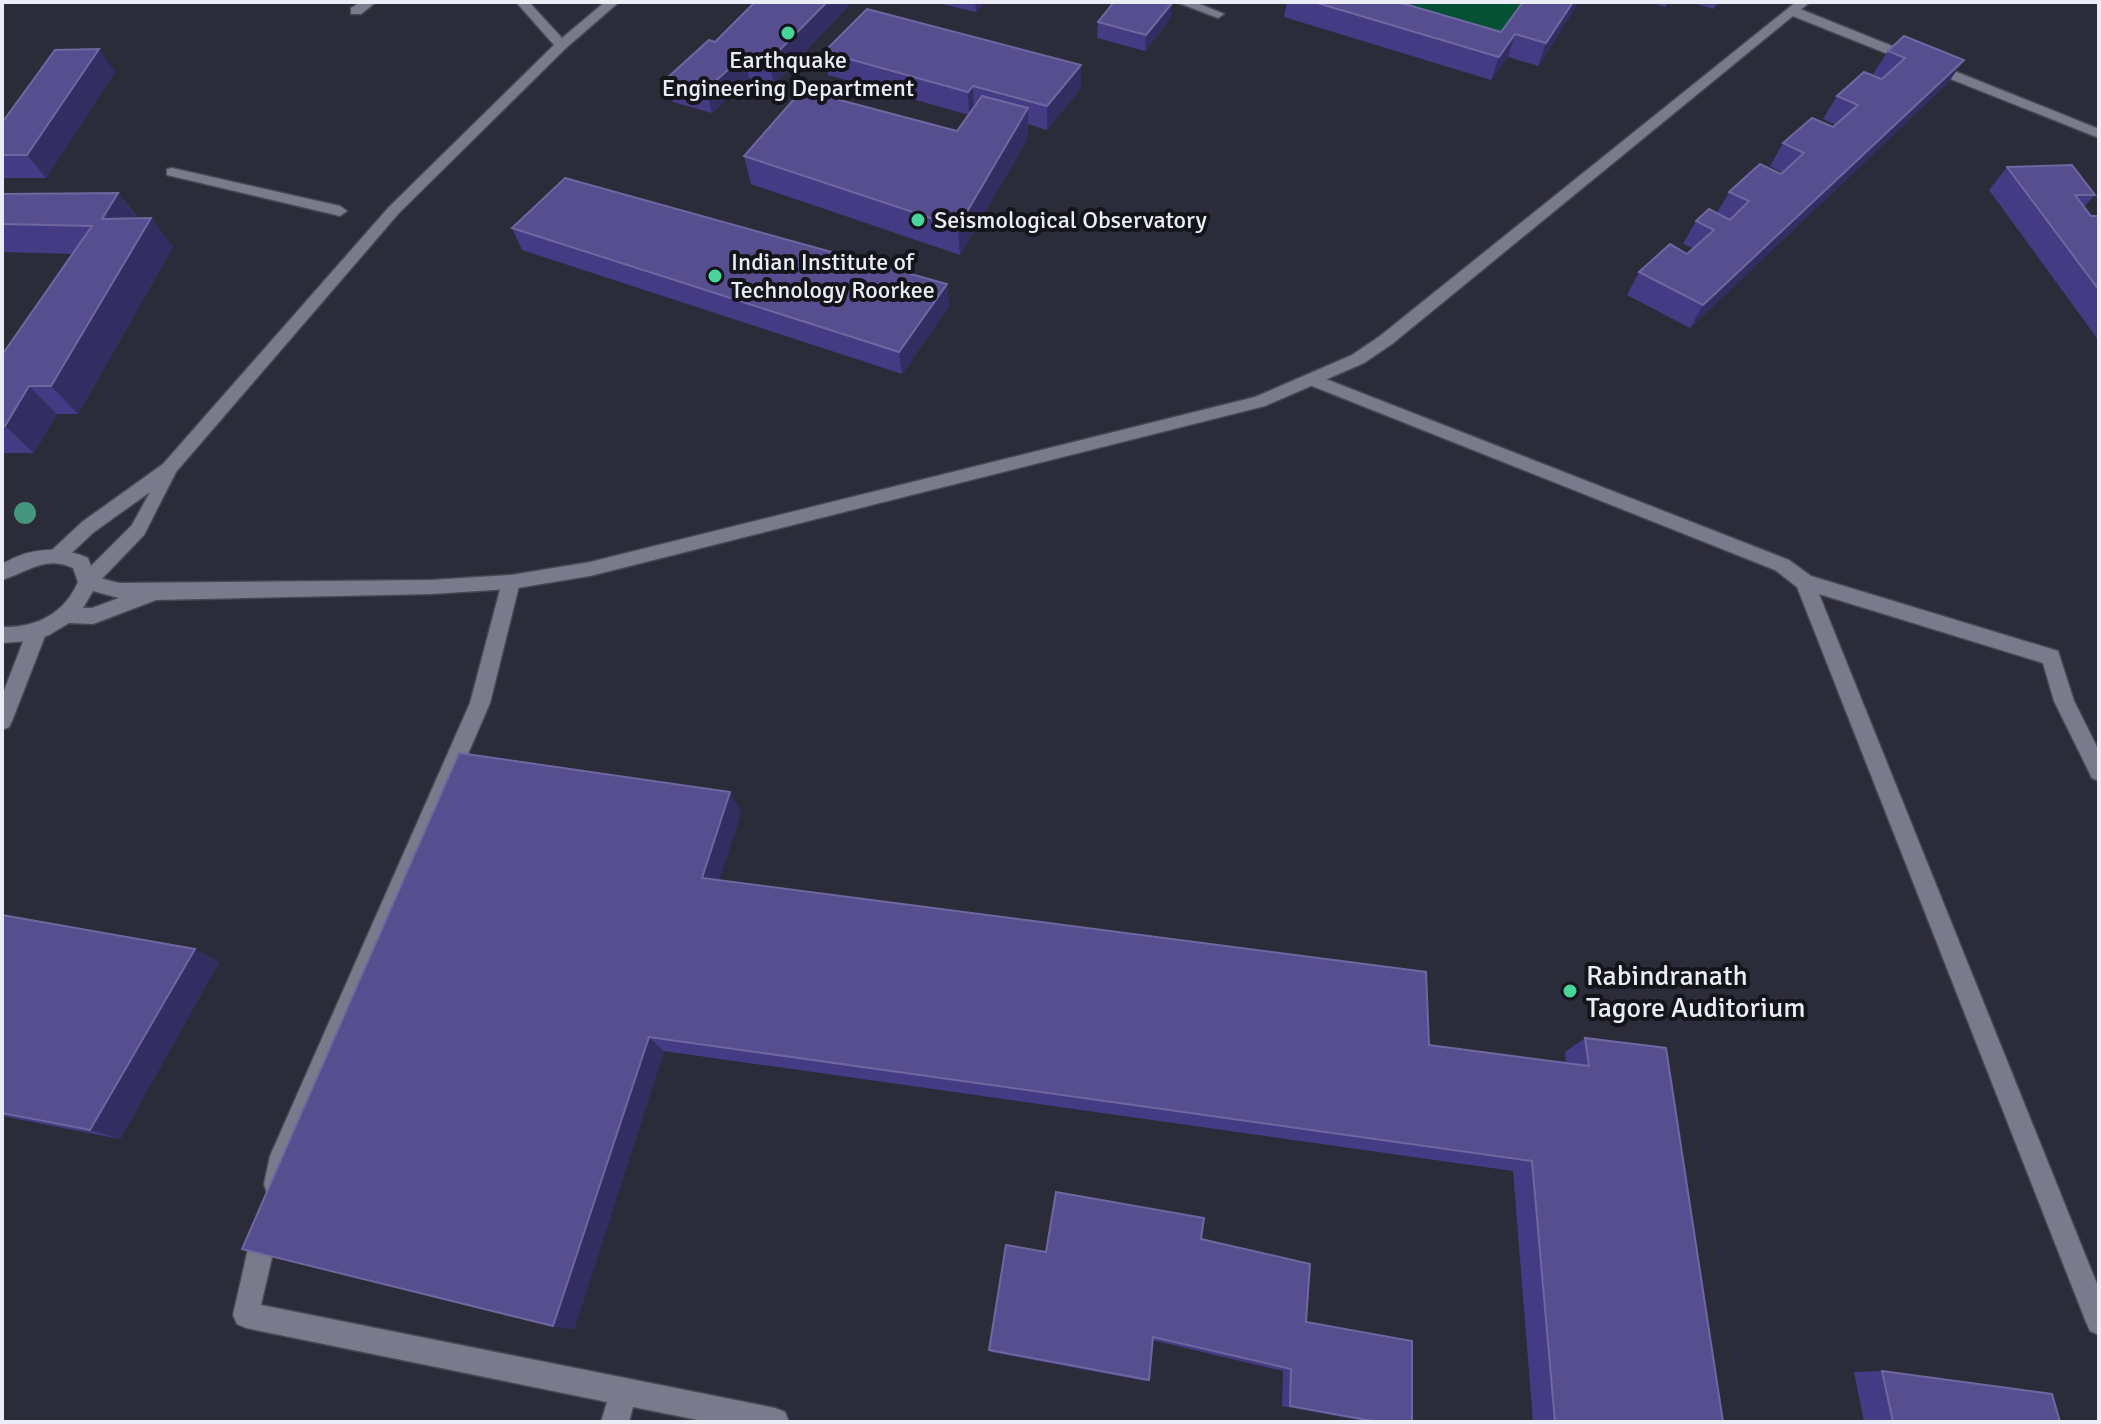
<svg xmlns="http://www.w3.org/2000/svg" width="2101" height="1424" viewBox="0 0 2101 1424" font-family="Signika,sans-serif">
  <rect width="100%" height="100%" fill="#2b2b3a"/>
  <path fill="#065036" d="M1345 2H1532L1494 56Z"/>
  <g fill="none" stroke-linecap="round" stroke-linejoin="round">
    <g stroke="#484754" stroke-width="3">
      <g id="service">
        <path d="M361 2H376L361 14H351V8Z"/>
        <path d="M1176 2H1195L1224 14 1218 18Z"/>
        <path d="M172 168 340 206 347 211 340 216 167 175V169Z"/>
      </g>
    </g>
    <g stroke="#484754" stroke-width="3">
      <g id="minor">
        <path d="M516 2H529L562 38 605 2H619L566 48 399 213 176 472 144 535 94 587H80L78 582 80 577 132 525 150 492 94 532 64 560H52L49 555 52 550 82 522 163 464 389 207 554 45Z"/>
        <path d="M1790 9H1800L2099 129V138L1790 15Z"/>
        <path d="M1313 374 1789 560 1811 576 2058 651 2074 701 2099 751V781L2092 778 2054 701 2043 663 1819 594 2099 1289V1335L2090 1331 2086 1322 1797 587 1775 570 1307 384 1305 380 1307 376Z"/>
        <path d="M511 575 518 577 520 582 490 703 294 1157 285 1193 276 1196 267 1193 264 1184 270 1156 470 703 502 582 504 577Z"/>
        <path d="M37 623 44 625 47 631 12 721 9 727 2 730V696L27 631 30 625Z"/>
        <path d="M266 1214 275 1218 279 1227 261 1305 775 1408 785 1412 789 1422H708L633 1407 629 1422H601L607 1402 246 1328 237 1324 233 1315 253 1227 257 1218Z"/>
      </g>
    </g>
    <g stroke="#484754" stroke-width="3">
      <path id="tertiary" d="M1796 2H1810L1392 344 1364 363 1265 406 590 576 511 589 431 594 156 600 93 624 69 623 49 635 29 641 2 643V627C36 628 64 614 78 582L73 568C45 555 28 572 2 580V564C30 548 58 545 88 558L95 577 119 583 431 580 511 575 590 562 1255 397 1352 355 1380 336ZM93 591 119 598 92 608H83Z"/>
    </g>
    <use href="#service" fill="#797a8b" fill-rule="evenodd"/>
    <use href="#minor" fill="#797a8b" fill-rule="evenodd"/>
    <use href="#tertiary" fill="#797a8b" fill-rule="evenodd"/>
  </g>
  <circle fill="#44977c" cx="25" cy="513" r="11"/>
  <g fill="#453b84">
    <path d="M755 2H852L774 85 749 78 712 113 673 102 666 79 715 42Z"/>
    <path d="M933 2H985L976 12Z"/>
    <path d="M1287 2H1398L1501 32 1579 2 1538 66 1508 57 1491 80 1284 17Z"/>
    <path d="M1650 2H1669L1665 7Z"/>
    <path d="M1691 2H1718L1713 9Z"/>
    <path d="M1172 3 1170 19 1145 51 1097 38 1098 22Z"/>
    <path d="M1904 36 1948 83 1690 328 1627 295 1639 272 1687 254 1693 248 1683 244 1696 221 1717 213 1729 192 1783 173 1770 166 1783 143 1833 127 1836 125 1823 119 1837 96 1882 79 1883 78 1873 74 1888 51Z"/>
    <path d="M824 52 1081 65V88L1047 130 1028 124V138L960 255 751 184 744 156 957 131 969 115 828 75Z"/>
    <path d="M115 72 46 178H2V120Z"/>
    <path d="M2007 167 2095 195 2084 207 2091 216H2099V341L1989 190Z"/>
    <path d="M118 193 138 218H151L173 247 78 414H57L34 453H2V355L73 254 2 252V194Z"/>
    <path d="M512 228 947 284 949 306 902 374 522 250Z"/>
    <path d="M730 792 741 813 719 880 1429 1045 1566 1063 1565 1052 1585 1038 1723 1422H1533L1513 1171 664 1051 574 1329 553 1326Z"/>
    <path d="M2 915 195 949 219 962 120 1139 2 1116Z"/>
    <path d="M1201 1239 1306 1322 1412 1422H1369L1282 1406 1283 1371 1152 1340 1149 1380 1145 1381 991 1352 989 1350 1046 1252Z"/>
    <path d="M1882 1371 2060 1422H1864L1854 1372Z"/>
  </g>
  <g fill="#332d61">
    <path d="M827 2H852L774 85 769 61Z"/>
    <path d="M975 2H985L976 12Z"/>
    <path d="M1573 2H1579L1538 66 1546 43Z"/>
    <path d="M1172 3 1170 19 1145 51 1146 35Z"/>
    <path d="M1515 34 1508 57 1491 80 1499 57Z"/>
    <path d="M99 49 115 72 46 178 27 155Z"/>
    <path d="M744 55 749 78 712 113 706 90Z"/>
    <path d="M1964 60 1948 83 1690 328 1703 305Z"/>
    <path d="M1081 65V88L1047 130V106Z"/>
    <path d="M973 86 974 109 969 115 968 92Z"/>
    <path d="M1028 108V138L960 255 958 227Z"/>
    <path d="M118 193 140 222 102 219Z"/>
    <path d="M151 218 173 247 78 414 51 386Z"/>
    <path d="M947 284 949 306 902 374 899 352Z"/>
    <path d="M29 386 57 414 34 453 5 426Z"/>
    <path d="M730 792 741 813 714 896 702 878Z"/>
    <path d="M195 949 219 962 120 1139 90 1130Z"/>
    <path d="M649 1037 664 1051 574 1329 553 1326Z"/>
  </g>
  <g fill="#574e90" stroke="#6e67a0" stroke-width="2">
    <path d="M755 2H827L769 61 744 55 706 90 666 79 709 40 715 42Z"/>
    <path d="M1114 2H1168L1172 3 1146 35 1098 22Z"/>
    <path d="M1314 2H1398L1501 32 1523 2H1573L1546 43 1515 34 1499 57Z"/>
    <path d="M867 9 1081 65 1047 106 973 86 968 92 824 52Z"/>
    <path d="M1904 36 1964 60 1703 305 1639 272 1670 244 1687 254 1714 230 1696 221 1709 209 1730 220 1749 201 1729 192 1760 164 1781 174 1804 153 1783 143 1812 118 1833 127 1858 105 1837 96 1864 72 1882 79 1905 58 1888 51Z"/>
    <path d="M99 49 27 155H2V120H4L55 50Z"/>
    <path d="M802 90 957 131 982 96 1028 108 958 227 744 156Z"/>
    <path d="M2072 165 2095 195H2075L2091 216H2099V290L2007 167Z"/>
    <path d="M565 178 947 284 899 352 512 228Z"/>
    <path d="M118 193 102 219 151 218 51 386H29L5 426H2V355L92 226 2 224V194Z"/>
    <path d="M459 753 730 792 702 878 1426 972 1429 1045 1589 1066 1585 1038 1666 1048 1723 1422H1555L1532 1161 649 1037 553 1326 242 1249Z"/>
    <path d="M2 915 195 949 90 1130 2 1113Z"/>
    <path d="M1056 1192 1204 1218 1201 1239 1310 1264 1306 1322 1412 1341V1422H1378L1290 1406 1291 1369 1153 1337 1149 1380 989 1350 1006 1245 1046 1252Z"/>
    <path d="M1882 1371 2052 1394 2060 1422H1893Z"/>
  </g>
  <g fill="#49d49c" stroke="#14141b" stroke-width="3">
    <circle cx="788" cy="33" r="8"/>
    <circle cx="918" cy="220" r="8"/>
    <circle cx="715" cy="276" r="8"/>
    <circle cx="1570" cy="991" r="8"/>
  </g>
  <g text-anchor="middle" stroke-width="8" stroke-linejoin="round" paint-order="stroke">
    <g font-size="24" fill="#ececf6" stroke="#14141b" text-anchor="start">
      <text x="788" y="68" text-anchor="middle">Earthquake<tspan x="788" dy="28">Engineering Department</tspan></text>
      <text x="934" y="228">Seismological Observatory</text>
      <text x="731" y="270">Indian Institute of<tspan x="731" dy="28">Technology Roorkee</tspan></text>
    </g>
    <g font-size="28" fill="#ececf6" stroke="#14141b" text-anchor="start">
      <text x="1586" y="985">Rabindranath<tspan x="1586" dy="32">Tagore Auditorium</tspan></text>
    </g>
  </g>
  <rect width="2101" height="1424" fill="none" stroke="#ececf6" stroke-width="8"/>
</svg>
